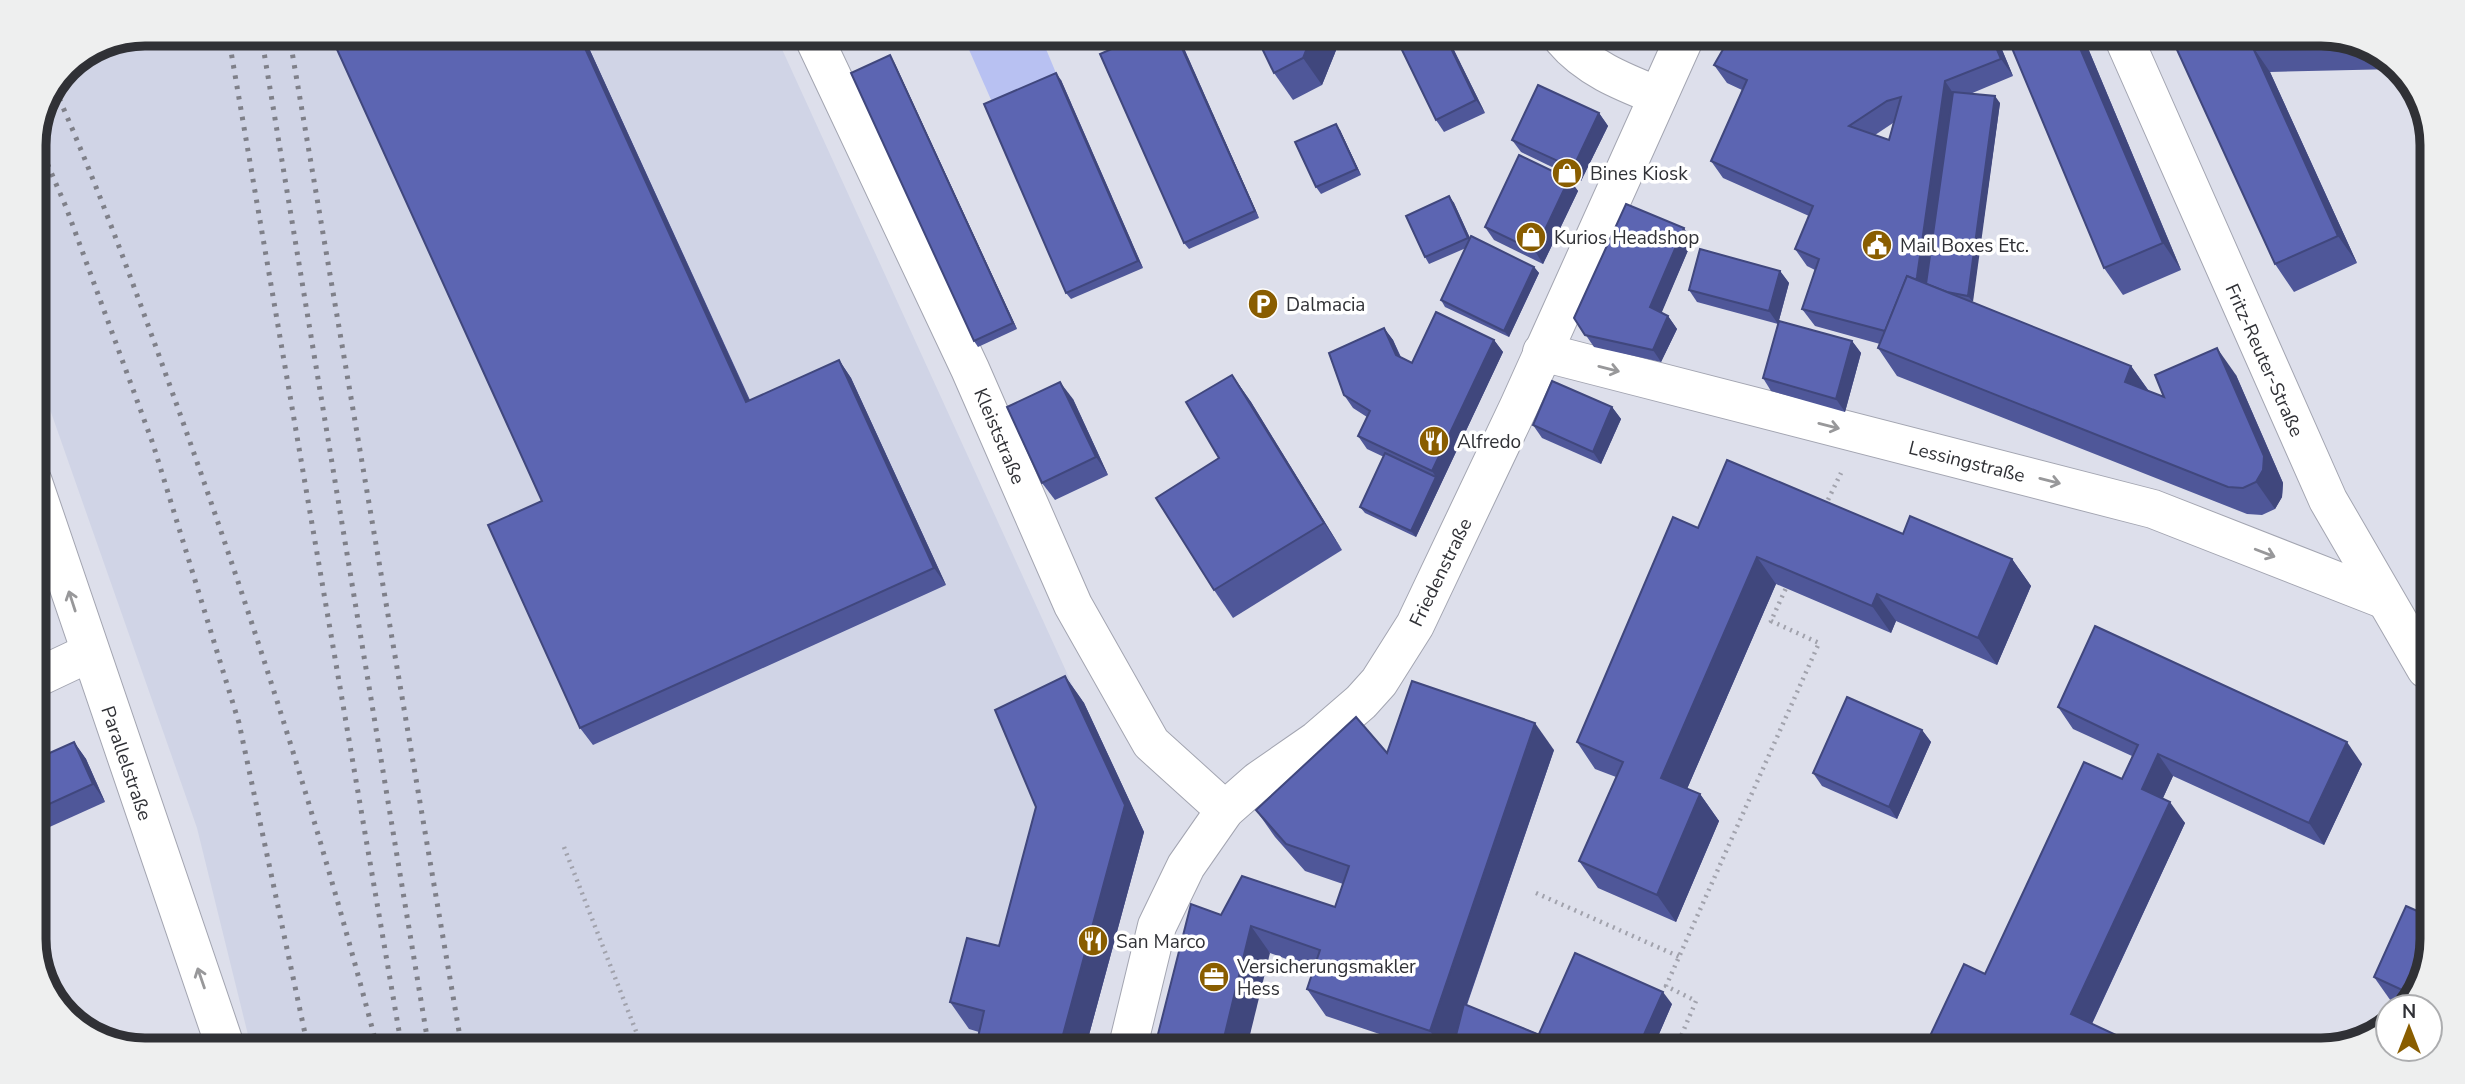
<svg xmlns="http://www.w3.org/2000/svg" width="2465" height="1084" viewBox="0 0 2465 1084" font-family="'Nunito Sans',sans-serif">
  <rect width="100%" height="100%" fill="#dddfeb"/>
  <path fill="#d0d4e6" d="M145 33 776 36 1077 695 1084 703 1144 832 1086 1046 250 1043 197 828 33 361V138L66 66Z"/>
  <path fill="#b8c1f2" d="M963 36 1041 37 1056 73 992 102Z"/>
  <g fill="none" stroke-linecap="round" stroke-linejoin="round">
    <g stroke="#a3a5b1" stroke-width="40">
      <g id="street">
        <path d="M813 36 970 369 1073 605 1151 743 1225 810"/>
        <path d="M1563 39C1587 68 1623 82 1658 96"/>
        <path d="M2125 41 2328 500 2426 669"/>
        <path d="M1542 352 2153 509 2383 599"/>
        <path d="M33 482 224 1043"/>
        <path d="M34 679 89 653"/>
        <path d="M1128 1046 1157 926 1186 866 1225 810 1258 781 1317 740 1361 702 1379 682 1415 625 1519 406 1684 39"/>
      </g>
    </g>
    <g stroke="#a1a2ac" stroke-width="4.5" stroke-dasharray="2 5" stroke-linecap="butt">
      <path d="M1825 506 1841 473"/>
      <path d="M564 847 641 1044"/>
      <path d="M1536 893 1680 957"/>
      <path d="M1676 1048 1696 1001 1666 986 1819 643 1771 621 1786 588"/>
    </g>
    <use href="#street" stroke="#fff" stroke-width="38"/>
    <g stroke="#7f8089" stroke-width="5" stroke-dasharray="3.5 7" stroke-linecap="butt">
      <path d="M228 34 401 1043"/>
      <path d="M261 34 428 1043"/>
      <path d="M289 34 461 1043"/>
      <path d="M55 89C102 195 140 303 179 411 253 619 321 830 376 1043"/>
      <path d="M35 135 66 207 153 444 239 723 307 1043"/>
    </g>
  </g>
  <g fill="#4f5799" fill-rule="evenodd">
    <path d="M583 35 750 400 839 360 851 378 946 585 593 745 580 728 542 501Z"/>
    <path d="M1109 37H1179L1259 218 1189 249 1184 243Z"/>
    <path d="M1341 38 1322 85 1293 100 1274 73Z"/>
    <path d="M1422 38H1448L1485 113 1444 132 1436 120Z"/>
    <path d="M1726 39 1998 40 2013 76 1970 94 2000 103 1972 302 2131 366 2149 391 2164 397 2236 375 2283 483 2282 497 2275 509 2262 515 2247 514 1897 376 1878 348 1880 344 1815 326 1802 309 1815 270 1807 266 1795 249 1809 216 1723 178 1711 161 1742 90 1727 83 1714 65 1728 42ZM1893 123 1889 140 1875 135Z"/>
    <path d="M2085 41 2181 270 2123 295 2104 268Z"/>
    <path d="M2173 41 2363 42 2397 69 2270 72 2357 263 2294 292 2275 264Z"/>
    <path d="M894 62 1017 329 978 347 974 341Z"/>
    <path d="M1061 80 1143 268 1071 299 1066 293Z"/>
    <path d="M1599 113 1608 126 1581 181 1521 152 1512 140Z"/>
    <path d="M1340 130 1361 175 1321 194 1316 187Z"/>
    <path d="M1569 179 1578 191 1543 264 1494 240 1485 227Z"/>
    <path d="M1449 196 1454 203 1470 238 1534 267 1539 273 1509 337 1445 307 1441 300 1466 248 1429 264 1425 257Z"/>
    <path d="M1692 241 1661 313 1668 316 1677 329 1661 362 1594 347 1574 318Z"/>
    <path d="M1780 271 1789 283 1778 324 1697 302 1689 290Z"/>
    <path d="M1384 328 1393 340 1401 357 1412 363 1494 340 1503 352 1416 537 1365 513 1360 507 1384 457 1367 449 1358 436 1367 417 1353 408 1344 395Z"/>
    <path d="M1852 341 1861 353 1845 412 1771 391 1763 378Z"/>
    <path d="M1232 375 1251 402 1342 550 1233 618 1214 590 1219 458Z"/>
    <path d="M1073 399 1108 475 1055 500 1042 483Z"/>
    <path d="M1612 407 1621 419 1601 464 1542 438 1533 425Z"/>
    <path d="M1698 528 1903 534 2012 559 2031 586 1997 665 1896 621 1891 633 1776 584 1687 789 1700 794 1719 821 1676 922 1598 888 1579 861 1616 777 1595 769 1577 742Z"/>
    <path d="M1065 676 1084 703 1144 832 1086 1046H976L979 1032 969 1029 950 1002 999 946 1036 807Z"/>
    <path d="M2058 707 2362 764 2324 845 2173 776 2163 798 2185 823 2092 1024 2148 1050 1937 1049 1929 1038 1985 974 2122 779 2132 756 2073 729Z"/>
    <path d="M1922 730 1931 742 1897 819 1822 786 1813 773Z"/>
    <path d="M74 742 86 759 105 802 34 834V760Z"/>
    <path d="M1554 750 1467 1005 1539 1034 1672 1004 1653 1048 1456 1037 1452 1047H1418L1326 1016 1307 989 1314 969 1270 953 1221 915 1335 907 1343 884 1305 871 1275 837 1256 810 1387 753Z"/>
    <path d="M2374 977 2423 982 2403 1007H2399L2393 1004Z"/>
  </g>
  <g fill="#40477d">
    <path d="M579 35H583L758 419 746 402Z"/>
    <path d="M1177 37H1179L1259 218 1255 211Z"/>
    <path d="M1311 38H1341L1322 85 1303 58Z"/>
    <path d="M1446 38H1448L1450 42 1485 113 1476 100Z"/>
    <path d="M1993 40H1998L2013 76 2001 59Z"/>
    <path d="M2077 41H2085L2181 270 2163 243Z"/>
    <path d="M2250 41H2258L2255 50 2270 72 2357 263 2338 236Z"/>
    <path d="M890 55 894 62 1017 329 1013 323Z"/>
    <path d="M1056 73 1061 80 1143 268 1138 261Z"/>
    <path d="M1945 81 1957 99 1931 289 1895 333Z"/>
    <path d="M1995 96 2000 103 1973 302 1968 296Z"/>
    <path d="M1599 113 1608 126 1581 181 1573 168Z"/>
    <path d="M1336 124 1340 130 1361 175 1357 169Z"/>
    <path d="M1569 179 1578 191 1543 264 1535 251Z"/>
    <path d="M1449 196 1454 203 1473 245 1468 238Z"/>
    <path d="M1684 228 1692 241 1659 319 1650 307Z"/>
    <path d="M1534 267 1539 273 1509 337 1504 331Z"/>
    <path d="M1780 271 1789 283 1778 324 1769 311Z"/>
    <path d="M1668 316 1677 329 1661 362 1653 350Z"/>
    <path d="M1384 328 1393 340 1405 368 1396 355Z"/>
    <path d="M1494 340 1503 352 1416 537 1411 531 1436 477 1432 471Z"/>
    <path d="M1852 341 1861 353 1845 412 1836 399Z"/>
    <path d="M2217 348 2236 375 2283 483 2282 497 2275 509 2256 482Z"/>
    <path d="M839 360 851 378 946 585 934 568Z"/>
    <path d="M2131 366 2150 393 2125 382Z"/>
    <path d="M1232 375 1251 402 1342 550 1324 523Z"/>
    <path d="M1060 382 1073 399 1108 475 1096 457Z"/>
    <path d="M1612 407 1621 419 1601 464 1593 452Z"/>
    <path d="M1757 557 1776 584 1680 805 1661 778Z"/>
    <path d="M2012 559 2031 586 1997 665 1978 638Z"/>
    <path d="M1877 594 1896 621 1891 633 1872 606Z"/>
    <path d="M1065 676 1084 703 1144 832 1086 1046H1060Z"/>
    <path d="M1535 723 1554 750 1452 1047H1442L1430 1031Z"/>
    <path d="M1922 730 1931 742 1897 819 1889 807Z"/>
    <path d="M74 742 86 759 105 802 93 784Z"/>
    <path d="M2347 742 2362 764 2324 845 2309 823Z"/>
    <path d="M2158 754 2173 776 2157 811 2142 789Z"/>
    <path d="M1700 794 1719 821 1676 922 1657 895Z"/>
    <path d="M2170 802 2185 823 2086 1036 2071 1014Z"/>
    <path d="M1251 926 1270 953 1247 1047 1222 1046Z"/>
    <path d="M1663 992 1672 1004 1653 1048H1638Z"/>
    <path d="M1552 1040 1558 1048H1550Z"/>
  </g>
  <g fill="#5c65b2" stroke="#40477d" stroke-width="2" fill-rule="evenodd">
    <path d="M330 34 579 35 746 402 839 360 934 568 580 728 488 525 542 501Z"/>
    <path d="M1109 37H1177L1255 211 1184 243 1100 54 1114 48Z"/>
    <path d="M1257 38H1311L1303 58 1274 73Z"/>
    <path d="M1422 38H1446L1476 100 1436 120 1401 48Z"/>
    <path d="M1729 39 1993 40 2001 59 1945 81 1917 277 1916 280 1907 276 1885 331 1802 309 1819 259 1795 249 1813 206 1711 161 1747 80 1714 65ZM1901 97 1889 140 1849 126 1887 101Z"/>
    <path d="M2009 41H2077L2163 243 2104 268Z"/>
    <path d="M2173 41H2250L2338 236 2275 264Z"/>
    <path d="M2251 41 2363 42 2370 48 2255 50Z"/>
    <path d="M890 55 1013 323 974 341 851 73Z"/>
    <path d="M1056 73 1138 261 1066 293 984 104Z"/>
    <path d="M1538 85 1599 113 1573 168 1512 140Z"/>
    <path d="M1953 92 1995 96 1968 296 1947 292 1926 284Z"/>
    <path d="M1336 124 1357 169 1316 187 1295 142Z"/>
    <path d="M1519 155 1569 179 1535 251 1485 227Z"/>
    <path d="M1449 196 1468 238 1425 257 1406 216Z"/>
    <path d="M1626 204 1684 228 1650 307 1668 316 1653 350 1585 335 1574 318Z"/>
    <path d="M1471 236 1534 267 1504 331 1441 300Z"/>
    <path d="M1700 249 1780 271 1769 311 1689 290Z"/>
    <path d="M1907 276 2131 366 2125 382 2164 397 2155 375 2217 348 2264 456 2263 470 2256 482 2243 488 2228 487 1878 348Z"/>
    <path d="M1436 312 1494 340 1432 471 1358 436 1370 411 1344 395 1329 353 1384 328 1396 355 1412 363Z"/>
    <path d="M1779 321 1852 341 1836 399 1763 378Z"/>
    <path d="M1232 375 1324 523 1214 590 1156 498 1219 458 1186 402Z"/>
    <path d="M1552 381 1612 407 1593 452 1533 425Z"/>
    <path d="M1060 382 1096 457 1042 483 1007 407Z"/>
    <path d="M1385 453 1436 477 1411 531 1360 507Z"/>
    <path d="M1727 460 1903 534 1910 516 2012 559 1978 638 1877 594 1872 606 1757 557 1661 778 1700 794 1657 895 1579 861 1623 762 1577 742 1673 517 1698 528Z"/>
    <path d="M2095 626 2347 742 2309 823 2158 754 2142 789 2170 802 2071 1014 2148 1050 1954 1049 1929 1038 1964 964 1985 974 2084 762 2122 779 2138 745 2058 707Z"/>
    <path d="M1065 676 1125 805 1060 1046H976L984 1011 950 1002 967 938 999 946 1036 807 995 710Z"/>
    <path d="M1412 681 1535 723 1430 1031 1307 989 1320 950 1251 926 1222 1046H1155L1191 904 1221 915 1242 876 1335 907 1349 866 1286 844 1256 810 1356 717 1387 753Z"/>
    <path d="M1847 697 1922 730 1889 807 1813 773Z"/>
    <path d="M74 742 93 784 34 811V760Z"/>
    <path d="M2406 906 2424 914 2423 982 2413 995 2374 977Z"/>
    <path d="M1575 953 1663 992 1638 1048H1558L1552 1040 1539 1034Z"/>
    <path d="M1464 1004 1552 1040 1550 1048 1453 1047Z"/>
  </g>
  <defs><path id="oneway-shaft" d="M-6 0H5M1.5-3L5.5 0L1.5 3" fill="none" stroke-width="1.6" stroke-linecap="round" stroke-linejoin="round" transform="scale(1.75)"/></defs>
  <g stroke="#98989a">
    <use href="#oneway-shaft" transform="translate(1609 369) rotate(14)"/>
    <use href="#oneway-shaft" transform="translate(1829 426) rotate(14)"/>
    <use href="#oneway-shaft" transform="translate(2050 481) rotate(14)"/>
    <use href="#oneway-shaft" transform="translate(2265 553) rotate(21)"/>
    <use href="#oneway-shaft" transform="translate(72 601) rotate(-108)"/>
    <use href="#oneway-shaft" transform="translate(201 978) rotate(-109)"/>
  </g>
  <defs>
    <g id="shop-disc" transform="scale(1.575)"><circle r="9.5" fill="#895d00" stroke="#fff"/><path d="M-5-2.5h2.3a2.7 3.5 0 0 1 5.4 0H5L5.5 6h-11ZM-1.5-2.5h3a1.5 2.3 0 0 0-3 0Z" fill="#fff"/></g>
    <g id="civic-disc" transform="scale(1.575)"><circle r="9.5" fill="#895d00" stroke="#fff"/><path d="M-.6-6.5H3V-4.5H.6V-3L4-1V1h2V6H-6V1h2V-1L-.6-3ZM-1.2 2.5V6h2.4V2.5Z" fill="#fff"/></g>
    <g id="parking-disc" transform="scale(1.575)"><circle r="9.5" fill="#895d00" stroke="#fff"/><path d="M-3.5-5.5H1a3.5 3.5 0 0 1 0 7H-1V5.5H-3.5ZM-1-3.4V-.6H.8a1.4 1.4 0 0 0 0-2.8Z" fill="#fff"/></g>
    <g id="restaurant-disc" transform="scale(1.575)"><circle r="9.5" fill="#895d00" stroke="#fff"/><path d="M-5-6h1v4h1v-4h1v4h1v-4h1v5L-1.5 .5V6h-2V.5L-5-1ZM5-6V6H3V1.5H1.5Q1.5-4 5-6Z" fill="#fff"/></g>
    <g id="office-disc" transform="scale(1.575)"><circle r="9.5" fill="#895d00" stroke="#fff"/><path d="M-6-3h4V-5.5h4V-3h4V5H-6ZM-1-4.5V-3h2v-1.5ZM-6 0V1H6V0Z" fill="#fff"/></g>
  </defs>
  <g fill-rule="evenodd">
    <use href="#shop-disc" x="1567" y="173"/>
    <use href="#shop-disc" x="1531" y="237"/>
    <use href="#civic-disc" x="1877" y="245"/>
    <use href="#parking-disc" x="1263" y="304"/>
    <use href="#restaurant-disc" x="1434" y="441"/>
    <use href="#restaurant-disc" x="1093" y="941"/>
    <use href="#office-disc" x="1214" y="977"/>
  </g>
  <g text-anchor="middle" stroke-width="7" stroke-linejoin="round" paint-order="stroke">
    <g font-size="19" fill="#303136" stroke="#fff" text-anchor="start">
      <text x="1590" y="180">Bines Kiosk</text>
      <text x="1554" y="244">Kurios Headshop</text>
      <text x="1900" y="252">Mail Boxes Etc.</text>
      <text x="1286" y="311">Dalmacia</text>
      <text x="1457" y="448">Alfredo</text>
      <text x="1116" y="948">San Marco</text>
      <text x="1237" y="973">Versicherungsmakler<tspan x="1237" dy="22">Hess</tspan></text>
    </g>
    <g font-size="19" fill="#303136" stroke="#fff">
      <text transform="translate(2265 360) rotate(66)" y="7">Fritz-Reuter-Straße</text>
      <text transform="translate(1000 436) rotate(67)" y="7">Kleiststraße</text>
      <text transform="translate(1967 461) rotate(14)" y="7">Lessingstraße</text>
      <text transform="translate(1440 572) rotate(-64)" y="7">Friedenstraße</text>
      <text transform="translate(127 763) rotate(71)" y="7">Parallelstraße</text>
    </g>
  </g>
  <path d="M0 0H2465V1084H0ZM145 46H2321A99 99 0 0 1 2420 145V939A99 99 0 0 1 2321 1038H145A99 99 0 0 1 46 939V145A99 99 0 0 1 145 46Z" fill="#eeefef" fill-rule="evenodd"/>
  <path fill="none" stroke="#303136" stroke-width="9" d="M145 46H2321A99 99 0 0 1 2420 145V939A99 99 0 0 1 2321 1038H145A99 99 0 0 1 46 939V145A99 99 0 0 1 145 46Z"/>
  <g transform="translate(2409 1028)"><circle r="33" fill="#ffffff" stroke="#acadaf" stroke-width="2"/>
  <path d="M0-5L12 26L0 18L-12 26Z" fill="#895d00"/>
  <text y="-10" font-size="19" font-weight="bold" text-anchor="middle" fill="#303136">N</text>
  </g>
</svg>
